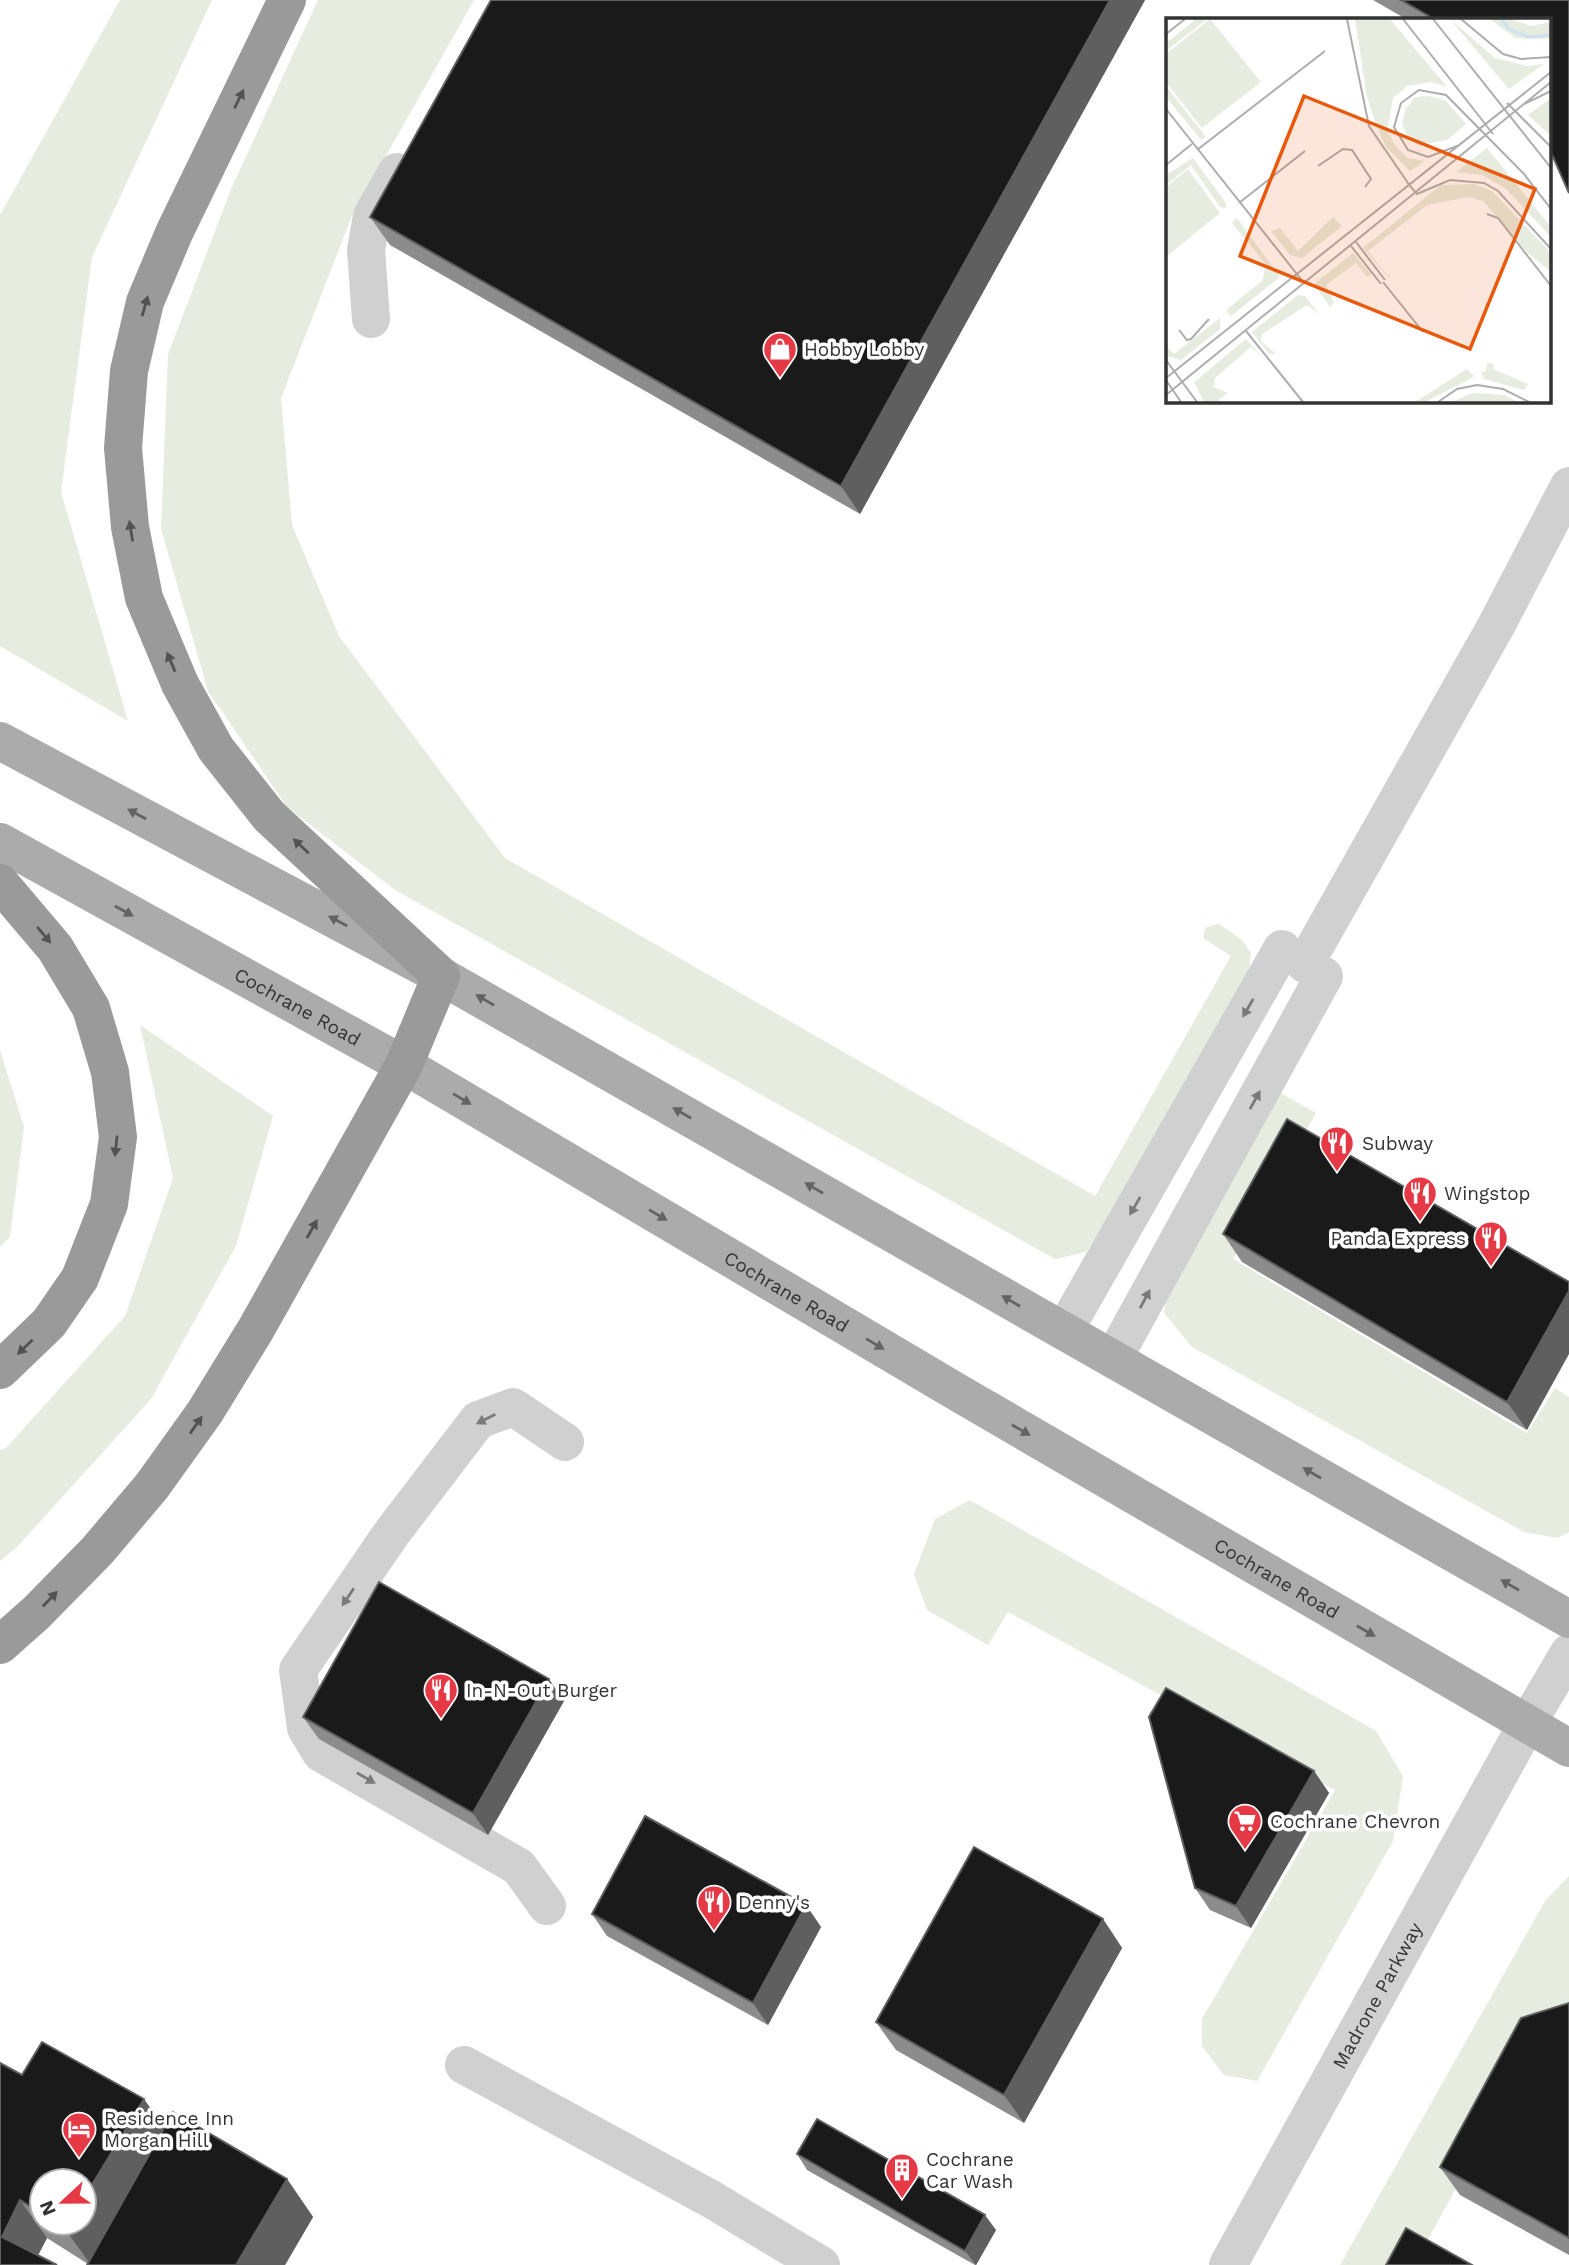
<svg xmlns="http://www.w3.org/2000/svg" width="1569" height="2265" viewBox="0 0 1569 2265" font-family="'Work Sans',sans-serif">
  <rect width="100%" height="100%" fill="#fff"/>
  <g fill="#e6ecdf">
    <path d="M120 0H212L92 257 61 492 128 721 0 646V215Z"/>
    <path d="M318 0H474L352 216 281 398 292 525 339 636 505 858 1095 1196 1231 956 1203 938 1206 927 1219 924 1242 940 1251 953 1249 975 1105 1224 1086 1252 1055 1259 395 890 287 807 208 691 161 529 168 354 232 187Z"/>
    <path d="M140 1025 273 1116 236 1246 151 1399 17 1547 0 1561V1450L6 1448 125 1316 173 1178Z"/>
    <path d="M0 1050 24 1127 10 1237 0 1247Z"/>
    <path d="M1277 1091 1316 1113 1233 1259 1527 1433 1555 1388 1569 1397V1532L1558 1538 1524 1532 1192 1347 1164 1313 1170 1277Z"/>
    <path d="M970 1500 1376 1731 1403 1776 1393 1841 1257 2081 1224 2075 1202 2046V2019L1335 1790 1008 1612 988 1645 927 1610 914 1574 935 1519Z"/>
    <path d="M1569 1876V2021L1543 2029 1414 2265H1340L1545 1901Z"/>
  </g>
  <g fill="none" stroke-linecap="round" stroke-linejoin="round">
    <g stroke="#d0d0d0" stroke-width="38">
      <path d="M371 319 366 250 372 216 397 172"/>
      <path d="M1305 964 1496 626 1569 486"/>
      <path d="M1064 1331 1282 949"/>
      <path d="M1113 1359 1324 976"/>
      <path d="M547 1906 519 1867 321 1753 306 1728 298 1670 391 1534 478 1420 513 1407 565 1442"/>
      <path d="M464 2065 711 2199 821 2265"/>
      <path id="s1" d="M1228 2265 1527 1724 1569 1653"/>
    </g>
    <g stroke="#ababab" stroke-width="38">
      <path d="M0 741 441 976 1569 1619"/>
      <path id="s2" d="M0 842 404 1065 962 1395 1569 1748"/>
    </g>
    <g stroke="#9a9a9a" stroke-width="38">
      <path d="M0 883 55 948 91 1008 110 1072 118 1137 109 1204 80 1278 49 1323 0 1370"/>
      <path d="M0 1645 36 1613 97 1551 152 1486 205 1412 256 1329 404 1065 441 976 269 816 216 749 180 684 144 598 130 527 123 448 129 371 145 302 174 233 287 0"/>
    </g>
  </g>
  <g fill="#8c8c8c" fill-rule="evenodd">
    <path d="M1145 0 860 514 390 245 370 217Z"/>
    <path d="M1373 0H1569L1550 19H1406Z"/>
    <path d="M1223 1234 1569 1282 1527 1430 1242 1262Z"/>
    <path d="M564 1701 488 1835 319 1739 303 1717Z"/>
    <path d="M1314 1771 1329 1793 1251 1928 1210 1910 1195 1888Z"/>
    <path d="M806 1905 821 1927 768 2025 607 1936 592 1914Z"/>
    <path d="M1103 1919 1122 1948 1024 2123 896 2050 876 2022Z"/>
    <path d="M1569 2003V2255L1460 2195 1440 2167Z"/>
    <path d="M22 2075 164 2127 287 2179 313 2217 285 2265H87L88 2264 47 2238 38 2255 0 2265ZM42 2181 84 2223H42Z"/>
    <path d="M797 2154 996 2230 976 2265H975L807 2170Z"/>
  </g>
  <g fill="#5f5f5f">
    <path d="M1110 0H1145L860 514 841 486Z"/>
    <path d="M1569 1291V1354L1527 1430 1507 1402Z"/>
    <path d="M549 1679 564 1701 488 1835 473 1813Z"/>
    <path d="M1314 1771 1329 1793 1251 1928 1236 1906Z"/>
    <path d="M806 1905 821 1927 768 2025 753 2003Z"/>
    <path d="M1103 1919 1122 1948 1024 2123 1004 2095Z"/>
    <path d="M144 2099 171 2137 91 2265 65 2229 69 2223H84V2198Z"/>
    <path d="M287 2179 313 2217 285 2265H236Z"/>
    <path d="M20 2200 47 2238 33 2265 2 2237Z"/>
    <path d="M985 2215 996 2230 976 2265 965 2251Z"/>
  </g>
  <g fill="#1a1a1a" stroke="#5f5f5f" stroke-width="2">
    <path d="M491 0H1110L841 486 370 217Z"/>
    <path d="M1401 0H1569V193L1550 150V19H1434Z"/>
    <path d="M1287 1119 1569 1282V1291L1507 1402 1223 1234Z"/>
    <path d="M379 1582 549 1679 473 1813 303 1717Z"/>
    <path d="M1166 1688 1314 1771 1236 1906 1195 1888 1149 1717Z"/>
    <path d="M645 1816 806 1905 753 2003 592 1914Z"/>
    <path d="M974 1847 1103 1919 1004 2095 876 2022Z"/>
    <path d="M1569 2003V2238L1440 2167 1521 2018Z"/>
    <path d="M42 2042 144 2099 84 2198V2181H42V2214L20 2200 2 2237 57 2265H0V2063L22 2075Z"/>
    <path d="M173 2112 287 2179 236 2265H87Z"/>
    <path d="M817 2119 985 2215 965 2251 797 2154Z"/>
    <path d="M56 2223H69L65 2229Z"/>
    <path d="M1406 2228 1472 2265H1386Z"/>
  </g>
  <defs><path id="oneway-solid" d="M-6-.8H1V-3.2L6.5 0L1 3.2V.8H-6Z" transform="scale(1.75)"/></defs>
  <g fill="#525252">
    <use href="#oneway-solid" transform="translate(239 99) rotate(-64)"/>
    <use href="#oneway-solid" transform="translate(145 306) rotate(-74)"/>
    <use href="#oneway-solid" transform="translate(131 531) rotate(-99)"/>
    <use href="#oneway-solid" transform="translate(171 662) rotate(-113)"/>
    <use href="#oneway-solid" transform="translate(301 846) rotate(-137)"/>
    <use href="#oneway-solid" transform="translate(44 935) rotate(50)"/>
    <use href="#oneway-solid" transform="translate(116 1146) rotate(96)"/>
    <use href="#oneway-solid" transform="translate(312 1229) rotate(-61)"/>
    <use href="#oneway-solid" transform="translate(25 1347) rotate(136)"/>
    <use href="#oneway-solid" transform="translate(196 1425) rotate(-55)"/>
    <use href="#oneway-solid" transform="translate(50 1599) rotate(-46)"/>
  </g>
  <g fill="#636363">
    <use href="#oneway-solid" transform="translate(137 814) rotate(-152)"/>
    <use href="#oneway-solid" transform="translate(124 911) rotate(29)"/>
    <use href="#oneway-solid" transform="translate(338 921) rotate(-152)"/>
    <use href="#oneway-solid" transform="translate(485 1000) rotate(-150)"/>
    <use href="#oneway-solid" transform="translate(462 1099) rotate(31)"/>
    <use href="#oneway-solid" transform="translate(682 1113) rotate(-150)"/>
    <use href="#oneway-solid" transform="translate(814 1188) rotate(-150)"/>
    <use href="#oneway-solid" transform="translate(658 1215) rotate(31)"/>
    <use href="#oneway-solid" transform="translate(1011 1301) rotate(-150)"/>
    <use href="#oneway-solid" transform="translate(875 1344) rotate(31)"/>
    <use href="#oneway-solid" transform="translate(1021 1430) rotate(30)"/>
    <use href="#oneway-solid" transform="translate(1312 1473) rotate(-150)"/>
    <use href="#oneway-solid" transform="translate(1510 1585) rotate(-150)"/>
    <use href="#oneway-solid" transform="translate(1366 1631) rotate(30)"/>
  </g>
  <g fill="#7a7a7a">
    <use href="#oneway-solid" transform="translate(1248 1008) rotate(120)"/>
    <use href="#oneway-solid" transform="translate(1255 1100) rotate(-61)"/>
    <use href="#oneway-solid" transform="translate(1135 1206) rotate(120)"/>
    <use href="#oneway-solid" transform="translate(1145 1299) rotate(-62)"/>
    <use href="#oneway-solid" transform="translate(486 1419) rotate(153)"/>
    <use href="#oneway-solid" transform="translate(348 1597) rotate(124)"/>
    <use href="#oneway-solid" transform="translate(366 1778) rotate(30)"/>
  </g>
  <defs>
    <g id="shop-pin" transform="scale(1.75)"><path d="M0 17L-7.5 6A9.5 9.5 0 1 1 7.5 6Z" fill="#e63946" stroke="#fff"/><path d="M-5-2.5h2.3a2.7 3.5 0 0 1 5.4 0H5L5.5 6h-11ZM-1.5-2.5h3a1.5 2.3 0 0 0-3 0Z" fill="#fff"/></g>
    <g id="restaurant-pin" transform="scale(1.75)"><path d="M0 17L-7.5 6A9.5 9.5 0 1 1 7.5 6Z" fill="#e63946" stroke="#fff"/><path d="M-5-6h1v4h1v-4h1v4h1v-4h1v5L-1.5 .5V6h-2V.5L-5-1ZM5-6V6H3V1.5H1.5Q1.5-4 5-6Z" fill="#fff"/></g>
    <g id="supermarket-pin" transform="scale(1.75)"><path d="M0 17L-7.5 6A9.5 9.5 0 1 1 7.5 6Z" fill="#e63946" stroke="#fff"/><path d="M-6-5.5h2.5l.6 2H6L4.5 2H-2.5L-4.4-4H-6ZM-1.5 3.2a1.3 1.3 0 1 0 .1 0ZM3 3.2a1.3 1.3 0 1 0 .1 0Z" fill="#fff"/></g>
    <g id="hotel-pin" transform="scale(1.75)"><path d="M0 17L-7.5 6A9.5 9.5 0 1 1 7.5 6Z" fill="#e63946" stroke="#fff"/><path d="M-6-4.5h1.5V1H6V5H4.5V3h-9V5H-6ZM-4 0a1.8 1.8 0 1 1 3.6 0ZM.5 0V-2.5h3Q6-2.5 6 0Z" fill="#fff"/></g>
    <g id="building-pin" transform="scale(1.75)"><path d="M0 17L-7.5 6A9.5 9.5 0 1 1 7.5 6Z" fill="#e63946" stroke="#fff"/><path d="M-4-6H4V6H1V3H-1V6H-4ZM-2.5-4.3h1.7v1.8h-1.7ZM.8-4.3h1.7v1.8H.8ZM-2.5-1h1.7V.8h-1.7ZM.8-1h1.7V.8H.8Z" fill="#fff"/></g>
  </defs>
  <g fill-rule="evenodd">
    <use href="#shop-pin" x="780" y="349"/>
    <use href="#restaurant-pin" x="1337" y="1143"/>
    <use href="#restaurant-pin" x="1420" y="1193"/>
    <use href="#restaurant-pin" x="1491" y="1238"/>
    <use href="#restaurant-pin" x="441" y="1690"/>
    <use href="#supermarket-pin" x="1245" y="1821"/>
    <use href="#restaurant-pin" x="714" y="1902"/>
    <use href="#hotel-pin" x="79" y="2129"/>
    <use href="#building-pin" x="902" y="2170"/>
  </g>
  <g text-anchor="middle" stroke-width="7" stroke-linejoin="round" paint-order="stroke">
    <g font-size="19" fill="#333" stroke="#fff" text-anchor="start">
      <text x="804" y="356">Hobby Lobby</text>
      <text x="1362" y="1150">Subway</text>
      <text x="1444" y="1200">Wingstop</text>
      <text x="1466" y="1245" text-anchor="end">Panda Express</text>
      <text x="466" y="1697">In-N-Out Burger</text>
      <text x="1270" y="1828">Cochrane Chevron</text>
      <text x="738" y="1909">Denny's</text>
      <text x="104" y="2125">Residence Inn<tspan x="104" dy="22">Morgan Hill</tspan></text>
      <text x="926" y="2166">Cochrane<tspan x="926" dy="22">Car Wash</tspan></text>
    </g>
    <g font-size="19" fill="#333" stroke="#fff">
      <text dy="7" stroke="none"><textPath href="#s2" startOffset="340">Cochrane Road</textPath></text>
      <text dy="7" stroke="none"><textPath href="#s2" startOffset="906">Cochrane Road</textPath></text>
      <text dy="7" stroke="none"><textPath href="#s2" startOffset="1474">Cochrane Road</textPath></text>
      <text dy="7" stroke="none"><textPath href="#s1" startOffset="308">Madrone Parkway</textPath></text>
    </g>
  </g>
  <g transform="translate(1166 18)">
    <rect width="385" height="385" fill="#fff"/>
    <path d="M30 1H41L0 33V25ZM44 1 95 64 36 110 0 64V36ZM189 1H224L281 69 265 64 241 68 227 80 221 112 230 129 242 140 259 143 244 153 220 129 211 109 201 79ZM284 1 329 40 361 48 378 46 343 71ZM324 1H345L365 8 385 4V21L349 20ZM0 68 40 119 35 122 0 79ZM264 78 280 83 300 106 281 122 253 127 242 121 236 105 240 90 249 79ZM385 80V118L362 97ZM321 130 385 209V219L339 170 316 157 290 154ZM27 140 60 185V190L54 189 25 147 0 167V157ZM22 151 54 195 0 239V169ZM308 166 326 173 385 235V254L362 235 317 183 303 179 261 187 202 233 221 257 225 256 222 259 197 230 275 167ZM167 199 176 208 136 240 124 237 105 213 114 210 132 233ZM71 200 114 259 65 298 60 292 97 262 99 245 66 205ZM187 235 205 256 201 259 190 245 160 267 168 285 164 289 148 266ZM132 277 139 278 153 296 141 287 96 316 95 323 110 336H103L86 314ZM54 300V311L15 342 0 338V328L8 336ZM80 321 98 341 85 329 49 360 48 369 62 375 50 384H38L28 364ZM321 345 328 346 327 351 362 366 358 372 318 361 315 354 320 353ZM301 351 308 358 304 361 259 384H249ZM306 375 338 377 352 384H286Z" fill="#e6ecdf"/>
    <path fill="none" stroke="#cfe2ee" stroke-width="3.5" d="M335 1 343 11 362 19 385 17"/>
    <path fill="none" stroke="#adadad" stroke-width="2" d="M181 1 203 108 244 168 251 176 284 162 318 165 332 173 385 231M237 1 327 116M267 1 385 150M295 1 337 36 355 41 385 39M0 16 19 1M341 85 385 129M358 86 385 73M0 91 138 265M294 127 262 139 242 132 228 109 235 85 253 72 280 77 360 158M31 132 159 33M0 147 26 126M152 148 177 131 186 132 205 161 199 169M358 156 385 191M73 185 139 133M321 196 332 200 385 268M190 224 219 262M185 228 215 266M217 264 257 314M13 312 21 322 25 321 43 301M80 313 137 384M0 342 31 384M0 360 385 54M0 362 15 384M0 377 385 64M272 384 291 371 311 367 337 371 363 384"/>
    <path fill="#e8590c" fill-opacity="0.15" stroke="#e8590c" stroke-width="3.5" d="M138 78 369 171 304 331 74 238Z"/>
    <rect width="385" height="385" fill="none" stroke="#333" stroke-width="3.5"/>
  </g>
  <g transform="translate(63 2202) rotate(248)"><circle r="33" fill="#ffffff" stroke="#adadad" stroke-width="2"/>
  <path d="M0-5L12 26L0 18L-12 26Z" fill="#e63946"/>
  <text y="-10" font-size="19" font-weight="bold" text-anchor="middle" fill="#333333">N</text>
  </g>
</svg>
